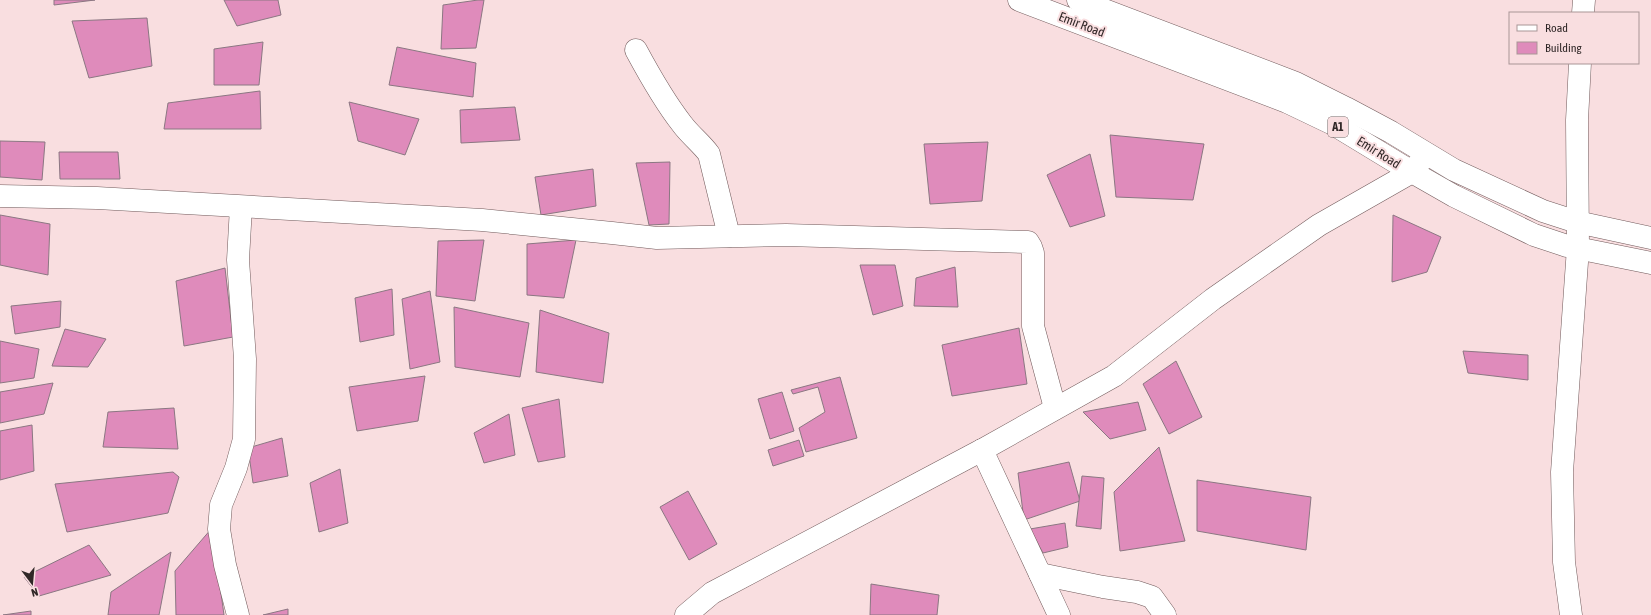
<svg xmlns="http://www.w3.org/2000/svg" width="1651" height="615" viewBox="0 0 1651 615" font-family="'Asap Condensed',sans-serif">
  <rect width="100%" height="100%" fill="#f9dee0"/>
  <g fill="#df8bbb" stroke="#8b7782">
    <path d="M54 0H95L54 5Z"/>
    <path d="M224 0H278L281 15 237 26Z"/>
    <path d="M478 0H484L476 48 441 49 443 5Z"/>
    <path d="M147 18 152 66 89 78 72 21Z"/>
    <path d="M263 42 259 85H214V49Z"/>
    <path d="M397 47 476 63 473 97 389 85Z"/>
    <path d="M260 91 261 129H164L168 103Z"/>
    <path d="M349 102 419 119 405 155 358 141Z"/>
    <path d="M515 107 520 140 461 143 460 110Z"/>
    <path d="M1110 135 1204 144 1193 200 1116 197Z"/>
    <path d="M0 141 45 142 42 180 0 177Z"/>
    <path d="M988 142 982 201 930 204 924 144Z"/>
    <path d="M59 152H118L120 179H60Z"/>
    <path d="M1090 154 1105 216 1070 227 1047 175Z"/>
    <path d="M670 162 669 224 649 225 636 163Z"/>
    <path d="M593 169 596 206 541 215 535 177Z"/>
    <path d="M0 215 50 224 48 275 0 265Z"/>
    <path d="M1393 215 1441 237 1427 272 1392 282Z"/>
    <path d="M484 240 475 301 436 296 438 241Z"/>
    <path d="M576 240 564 298 527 295V244Z"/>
    <path d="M860 265H895L903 306 873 315Z"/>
    <path d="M955 267 958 307 914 306 916 278Z"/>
    <path d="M225 268 233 337 184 346 176 281Z"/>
    <path d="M392 289 394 335 360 342 355 298Z"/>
    <path d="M430 291 440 362 410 369 402 299Z"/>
    <path d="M61 301 60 327 15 334 11 306Z"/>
    <path d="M454 307 529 323 520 377 455 367Z"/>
    <path d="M540 310 609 333 603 383 536 372Z"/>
    <path d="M1019 328 1027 384 952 396 942 345Z"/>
    <path d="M65 329 106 339 88 367 52 366Z"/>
    <path d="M0 341 39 349 34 378 0 383Z"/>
    <path d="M1463 351 1528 355V380L1468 373Z"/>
    <path d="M1176 361 1202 417 1169 434 1143 384Z"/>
    <path d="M425 376 418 421 357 431 349 387Z"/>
    <path d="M840 377 857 438 806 452 799 428 825 412 818 387 793 394 791 390Z"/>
    <path d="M53 383 44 414 0 423V392Z"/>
    <path d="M782 392 794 431 770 439 758 399Z"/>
    <path d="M559 399 565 457 538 462 522 408Z"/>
    <path d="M1138 402 1146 430 1110 439 1083 412Z"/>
    <path d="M174 408 178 449 103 447 108 412Z"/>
    <path d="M509 414 515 455 484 463 474 433Z"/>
    <path d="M32 425 34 471 0 480V431Z"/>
    <path d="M282 438 288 476 253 483 248 448Z"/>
    <path d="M799 440 804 456 773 466 768 450Z"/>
    <path d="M1159 447 1185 541 1120 551 1114 492Z"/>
    <path d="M1069 462 1080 501 1024 520 1018 473Z"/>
    <path d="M340 469 348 523 319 532 310 483Z"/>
    <path d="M173 472 179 477 168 513 67 532 55 484Z"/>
    <path d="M1082 476 1104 478 1101 529 1076 526Z"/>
    <path d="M1197 480 1311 497 1306 550 1197 531Z"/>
    <path d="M688 491 717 544 689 560 660 507Z"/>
    <path d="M1065 523 1068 547 1043 553 1030 529Z"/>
    <path d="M212 528 224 615H176L175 571Z"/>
    <path d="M89 545 111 575 39 596 24 577Z"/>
    <path d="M171 552 159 615H108L111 592Z"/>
    <path d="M871 584 939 595 937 615H870Z"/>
    <path d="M288 609V615H263Z"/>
    <path d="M31 611V615H3Z"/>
  </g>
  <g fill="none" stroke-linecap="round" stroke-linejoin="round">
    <g stroke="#715a5b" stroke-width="23">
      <g id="minor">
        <path d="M1583 13 1584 0"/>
        <path d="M636 50C650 76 664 101 682 124 690 135 701 143 709 154L729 236"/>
        <path d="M0 196 97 198 482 220 612 233 657 238 786 235 1028 242 1031 247 1033 253V326L1055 408"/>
        <path d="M982 450 1059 615"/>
        <path d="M1040 574 1103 587 1137 592 1152 597 1165 615"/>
        <path d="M238 615 225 565 219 529 221 505 236 468 244 439 245 359 238 260 241 207"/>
        <path d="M686 615 712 593 982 450 1114 376 1213 299 1319 225 1412 172 1423 158"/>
        <path d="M1571 615 1564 562 1562 472 1578 248 1577 120 1580 63"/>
      </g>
    </g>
    <g stroke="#715a5b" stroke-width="23">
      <g id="trunk">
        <path d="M1019 0 1287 102 1333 124 1412 172 1454 196 1534 235 1567 246 1651 263"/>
        <path d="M1078 0 1296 83 1346 108 1391 132 1454 170 1543 211 1577 222 1651 238"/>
      </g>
    </g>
    <use href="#minor" stroke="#fff" stroke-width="22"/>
    <use href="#trunk" stroke="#fff" stroke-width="22"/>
  </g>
  <g text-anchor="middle" stroke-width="4" stroke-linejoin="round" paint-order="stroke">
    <rect fill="#f9dee0" stroke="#6c5e5e" stroke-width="1" x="1328" y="117" width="20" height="20" rx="3"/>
    <g font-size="12" font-weight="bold" fill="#302727">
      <text x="1338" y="131">A1</text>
    </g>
    <g font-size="13" fill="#302727" stroke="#f9dee0">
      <text transform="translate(1082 24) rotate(21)" y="5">Emir Road</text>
      <text transform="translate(1379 152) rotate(32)" y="5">Emir Road</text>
    </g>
  </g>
  <rect x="1509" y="12" width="130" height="52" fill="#f9dee0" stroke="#a99596"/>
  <rect x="1517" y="25" width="20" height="6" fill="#ffffff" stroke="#a99596"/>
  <text x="1545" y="32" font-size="12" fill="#302727">Road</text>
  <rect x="1517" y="42" width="20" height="12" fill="#df8bbb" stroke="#a99596"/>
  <text x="1545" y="52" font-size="12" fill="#302727">Building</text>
  <g transform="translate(32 583) rotate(164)" stroke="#f9dee0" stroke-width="3" paint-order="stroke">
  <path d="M0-3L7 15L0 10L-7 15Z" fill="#302727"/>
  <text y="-6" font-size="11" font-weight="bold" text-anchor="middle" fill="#302727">N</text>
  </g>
</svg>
